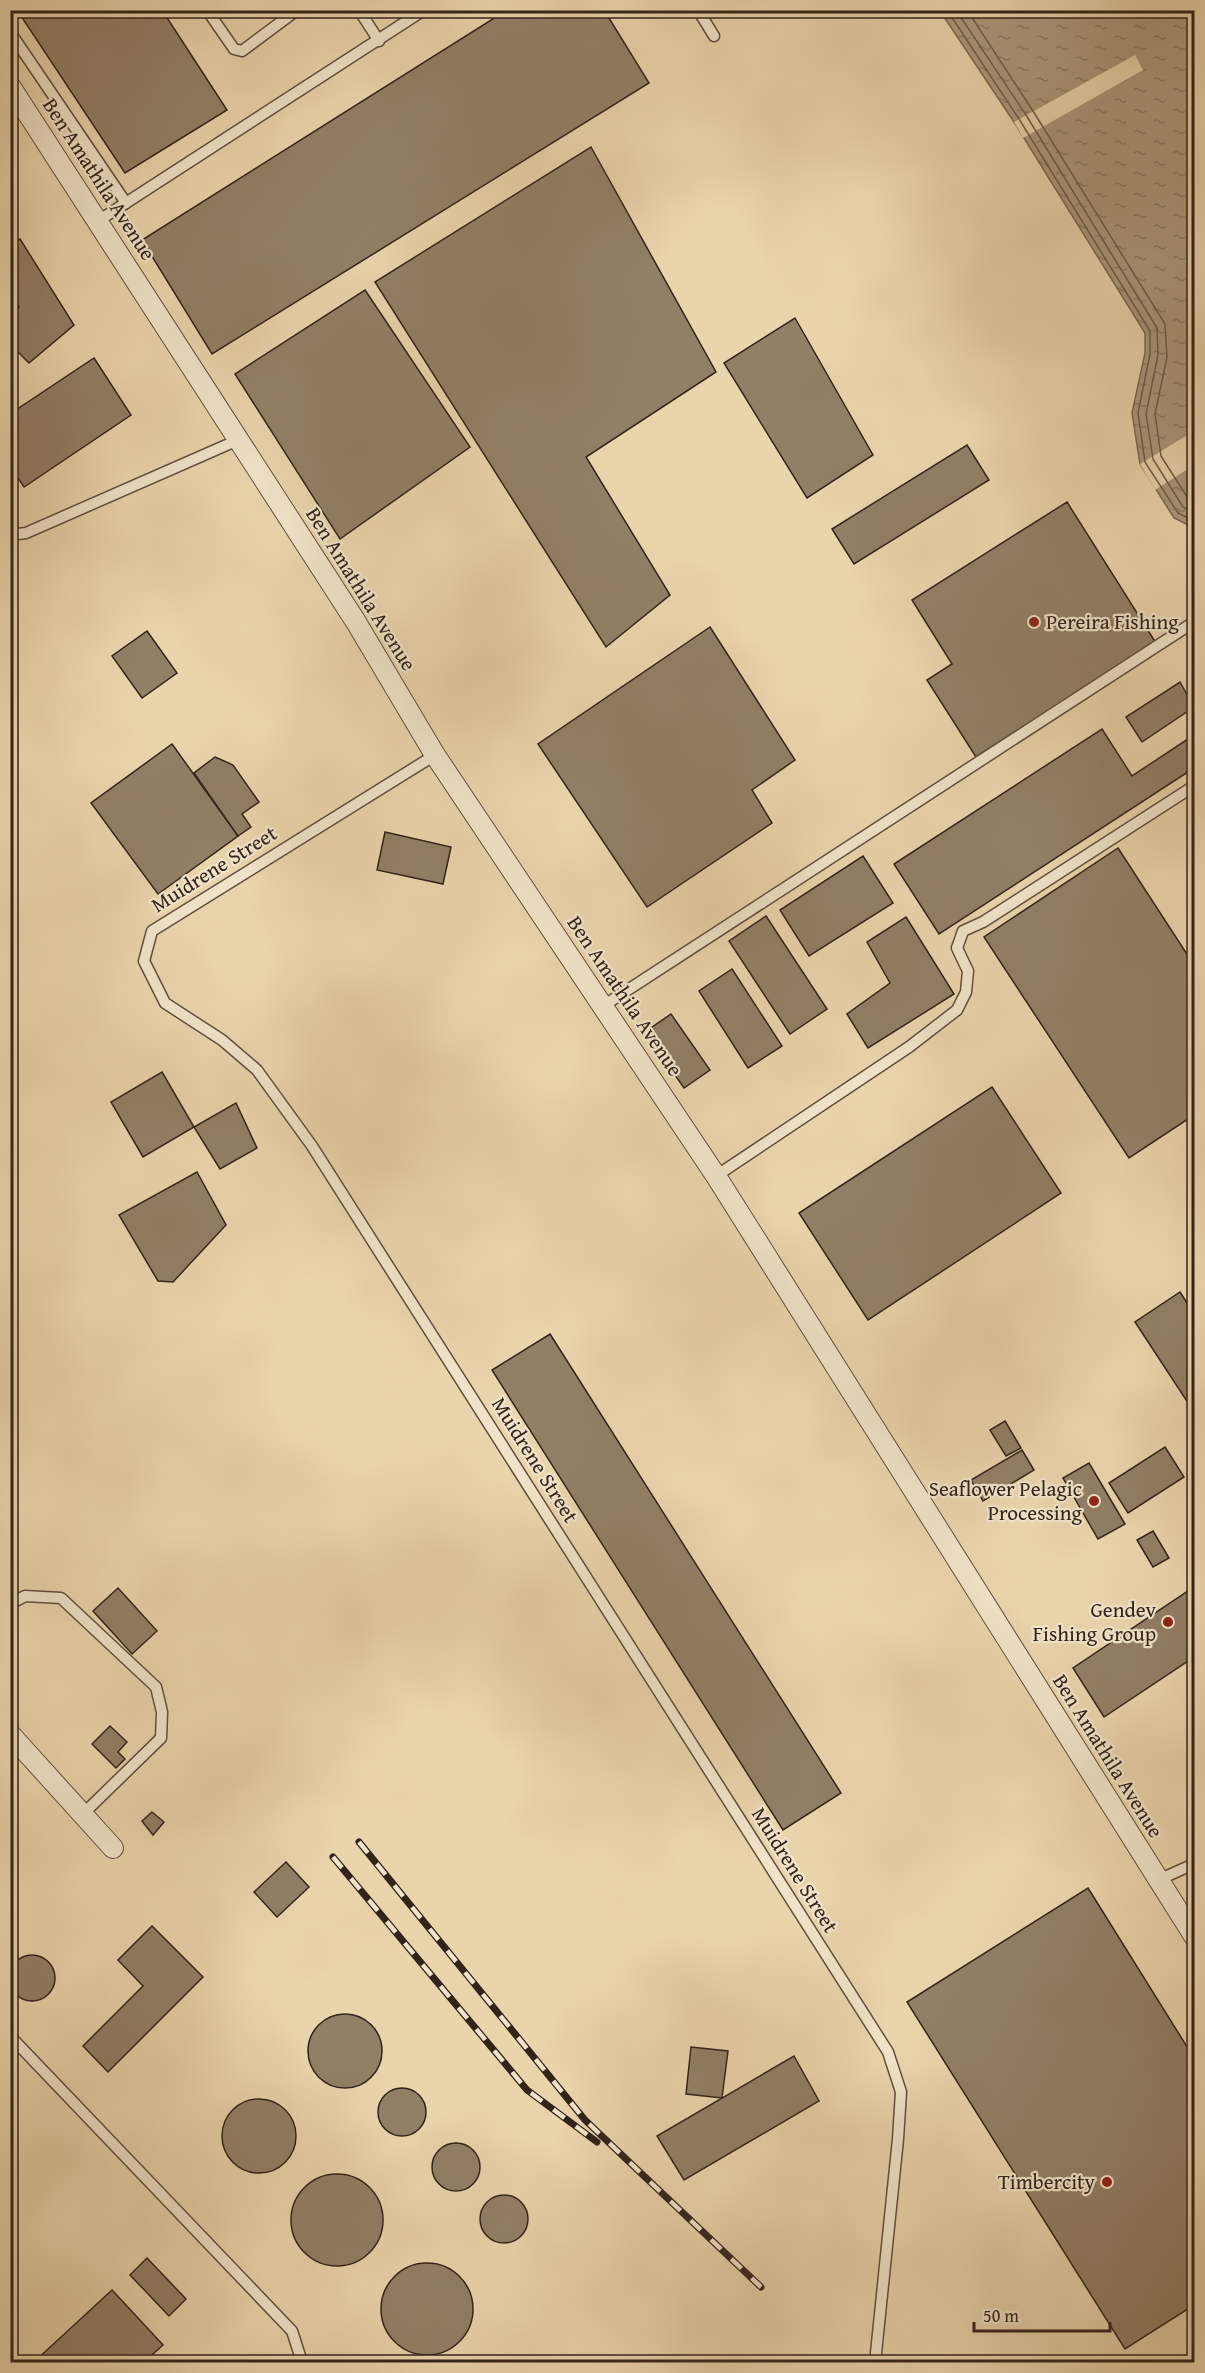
<svg xmlns="http://www.w3.org/2000/svg" width="1205" height="2373" viewBox="0 0 1205 2373" font-family="'Gentium Book Plus',serif">
  <defs>
    <pattern id="water-ripples" width="26" height="14" patternUnits="userSpaceOnUse" patternTransform="scale(1.5)"><rect width="26" height="14" fill="#ab987b"/><path d="M2 4q2-2 4 0t4 0M15 11q2-2 4 0t4 0" fill="none" stroke="#8c7c64"/></pattern>
  </defs>
  <rect width="100%" height="100%" fill="#ead4ac"/>
  <filter id="stains"><feTurbulence type="fractalNoise" baseFrequency=".00333" numOctaves="4"/><feColorMatrix values="0 0 0 0 .2 0 0 0 0 .09 0 0 0 0 .02 0 0 0 .5 -.17"/></filter>
  <radialGradient id="worn" r=".72"><stop offset=".6" stop-color="#630" stop-opacity="0"/><stop offset="1" stop-color="#630" stop-opacity=".3"/></radialGradient>
  <path fill="url(#water-ripples)" stroke="#7b6955" stroke-width="1.5" d="M940 11H1194V528L1174 518 1140 464 1132 413 1145 353V333L1014 122Z"/>
  <g fill="#ead4ac">
    <path d="M1135 55 1143 70 1023 138 1014 122Z"/>
    <path d="M1194 431V465L1155 490 1140 464Z"/>
  </g>
  <g fill="none" stroke-linecap="round" stroke-linejoin="round">
    <g stroke="#6e5e4b" stroke-width="1.5">
      <path d="M947 10 1019 119 1150 331V354L1138 413 1145 462 1178 513 1194 521"/>
      <path d="M956 10 1026 115 1157 328 1158 355 1146 414 1153 459 1183 507 1194 513"/>
      <path d="M967 10 1033 111 1165 324 1167 357 1155 414 1161 456 1189 500 1194 503"/>
    </g>
  </g>
  <g fill="#927f66" stroke="#32231b" stroke-width="1.5">
    <path d="M17 10H162L227 110 125 173Z"/>
    <path d="M507 10H604L649 83 212 354 142 240Z"/>
    <path d="M591 147 716 372 586 457 670 595 606 647 375 282Z"/>
    <path d="M20 239 74 325 29 363 10 344V314L19 307 10 291V245Z"/>
    <path d="M365 290 470 447 340 539 235 374Z"/>
    <path d="M795 318 873 455 807 498 724 363Z"/>
    <path d="M94 358 131 415 24 487 10 466V414Z"/>
    <path d="M967 445 989 480 854 564 832 529Z"/>
    <path d="M1067 502 1156 643 976 757 927 680 952 664 912 600Z"/>
    <path d="M710 627 795 760 752 790 772 823 647 907 538 744Z"/>
    <path d="M147 631 177 673 142 698 112 656Z"/>
    <path d="M1180 682 1194 707 1142 742 1126 717Z"/>
    <path d="M1102 729 1132 776 1194 735V768L939 934 894 864Z"/>
    <path d="M172 744 238 836 158 894 91 803Z"/>
    <path d="M215 757 233 765 259 802 242 814 251 827 238 836 194 773Z"/>
    <path d="M385 832 451 847 443 884 377 870Z"/>
    <path d="M1118 848 1194 965V1115L1129 1158 984 937Z"/>
    <path d="M863 856 893 903 809 956 780 910Z"/>
    <path d="M766 916 827 1009 790 1034 729 941Z"/>
    <path d="M906 917 954 994 868 1048 847 1014 890 983 867 942Z"/>
    <path d="M732 969 782 1046 748 1068 699 991Z"/>
    <path d="M671 1014 710 1070 684 1088 645 1032Z"/>
    <path d="M162 1072 194 1127 143 1157 111 1102Z"/>
    <path d="M992 1087 1061 1193 868 1320 799 1213Z"/>
    <path d="M236 1103 257 1148 220 1169 194 1127Z"/>
    <path d="M197 1172 226 1225 173 1282 158 1281 119 1215Z"/>
    <path d="M1180 1292 1194 1314V1412L1135 1322Z"/>
    <path d="M550 1334 841 1793 783 1830 492 1370Z"/>
    <path d="M1005 1421 1021 1448 1006 1456 990 1430Z"/>
    <path d="M1165 1447 1184 1477 1128 1513 1109 1483Z"/>
    <path d="M1022 1450 1034 1470 983 1501 971 1480Z"/>
    <path d="M1089 1463 1125 1524 1098 1539 1063 1478Z"/>
    <path d="M1153 1531 1169 1558 1153 1567 1137 1540Z"/>
    <path d="M1194 1587V1657L1104 1717 1073 1668Z"/>
    <path d="M118 1588 157 1631 132 1654 93 1611Z"/>
    <path d="M110 1726 127 1742 118 1752 125 1759 116 1768 92 1744Z"/>
    <path d="M152 1812 164 1822 153 1835 142 1821Z"/>
    <path d="M286 1862 309 1887 277 1917 254 1892Z"/>
    <path d="M1088 1888 1194 2058V2305L1125 2349 907 2002Z"/>
    <path d="M152 1926 203 1977 108 2072 83 2046 143 1986 118 1960Z"/>
    <circle cx="32" cy="1978" r="23"/>
    <circle cx="345" cy="2051" r="37"/>
    <path d="M691 2047 728 2051 722 2098 686 2094Z"/>
    <path d="M794 2056 819 2101 684 2180 657 2136Z"/>
    <circle cx="402" cy="2112" r="24"/>
    <circle cx="259" cy="2136" r="37"/>
    <circle cx="456" cy="2167" r="24"/>
    <circle cx="337" cy="2220" r="46"/>
    <circle cx="504" cy="2219" r="24"/>
    <path d="M147 2258 186 2299 169 2316 130 2275Z"/>
    <circle cx="427" cy="2309" r="46"/>
    <path d="M112 2290 163 2345 144 2362H34Z"/>
  </g>
  <g fill="none" stroke-linecap="round" stroke-linejoin="round">
    <g stroke="#604f3f" stroke-width="13">
      <g id="service">
        <path d="M207 10 234 49 242 51 297 10"/>
        <path d="M359 10 379 41"/>
        <path d="M698 10 714 36"/>
        <path d="M10 32 126 203"/>
        <path d="M98 221 424 10"/>
        <path d="M10 531 18 534 26 533 238 440"/>
        <path d="M435 755 152 931 144 961 165 1003 222 1040 257 1070 312 1146 888 2052 901 2092 898 2139 876 2353 877 2362"/>
        <path d="M603 1006 1194 622"/>
        <path d="M716 1176 909 1047 957 1010 966 992 968 971 957 948 963 931 983 922 1194 786"/>
        <path d="M10 1604 25 1596 61 1598 156 1687 162 1712 161 1738 83 1814"/>
        <path d="M1158 1880 1194 1864"/>
        <path d="M10 2036 292 2331 302 2362"/>
      </g>
    </g>
    <g stroke="#604f3f" stroke-width="22">
      <g id="minor">
        <path d="M10 86 356 622 435 755 716 1176 1194 1936"/>
        <path d="M10 1734 113 1848"/>
      </g>
    </g>
    <use href="#service" stroke="#f1e3c9" stroke-width="10"/>
    <use href="#minor" stroke="#f1e3c9" stroke-width="20"/>
    <g stroke="#32231b" stroke-width="7">
      <g id="rail">
        <path d="M359 1842 585 2120 761 2287"/>
        <path d="M333 1857 527 2090 597 2142"/>
      </g>
    </g>
    <use href="#rail" stroke="#f1e3c9" stroke-width="4.5" stroke-dasharray="14" stroke-linecap="butt"/>
  </g>
  <g fill="#8f2418" stroke="#f1e3c9" stroke-width="2">
    <circle cx="1034" cy="622" r="6"/>
    <circle cx="1094" cy="1501" r="6"/>
    <circle cx="1168" cy="1622" r="6"/>
    <circle cx="1107" cy="2182" r="6"/>
  </g>
  <g text-anchor="middle" stroke-width="4.5" stroke-linejoin="round" paint-order="stroke">
    <g font-size="21" fill="#32231b" stroke="#f1e3c9">
      <text transform="translate(99 179) rotate(57)" y="7">Ben Amathila Avenue</text>
      <text transform="translate(361 589) rotate(58)" y="7">Ben Amathila Avenue</text>
      <text transform="translate(214 869) rotate(-32)" y="7">Muidrene Street</text>
      <text transform="translate(625 996) rotate(56)" y="7">Ben Amathila Avenue</text>
      <text transform="translate(535 1460) rotate(58)" y="7">Muidrene Street</text>
      <text transform="translate(1108 1756) rotate(58)" y="7">Ben Amathila Avenue</text>
      <text transform="translate(795 1870) rotate(58)" y="7">Muidrene Street</text>
    </g>
    <g font-size="21" fill="#32231b" stroke="#f1e3c9" text-anchor="end">
      <text x="1046" y="629" text-anchor="start">Pereira Fishing</text>
      <text x="1082" y="1496">Seaflower Pelagic<tspan x="1082" dy="24">Processing</tspan></text>
      <text x="1156" y="1617">Gendev<tspan x="1156" dy="24">Fishing Group</tspan></text>
      <text x="1095" y="2189">Timbercity</text>
    </g>
  </g>
  <rect width="1205" height="2373" fill="none" stroke="#ead4ac" stroke-width="36"/>
  <rect x="12" y="12" width="1181" height="2349" fill="none" stroke="#32231b" stroke-width="3"/>
  <rect x="18" y="18" width="1169" height="2337" fill="none" stroke="#32231b" stroke-width="1.5"/>
  <path d="M974 2322v9h136v-9" fill="none" stroke="#32231b" stroke-width="3"/>
  <text x="983" y="2322" font-size="18" fill="#32231b" stroke="#f1e3c9" stroke-width="4.5" paint-order="stroke">50 m</text>
  <rect width="100%" height="100%" filter="url(#stains)"/>
  <rect width="100%" height="100%" fill="url(#worn)"/>
</svg>
